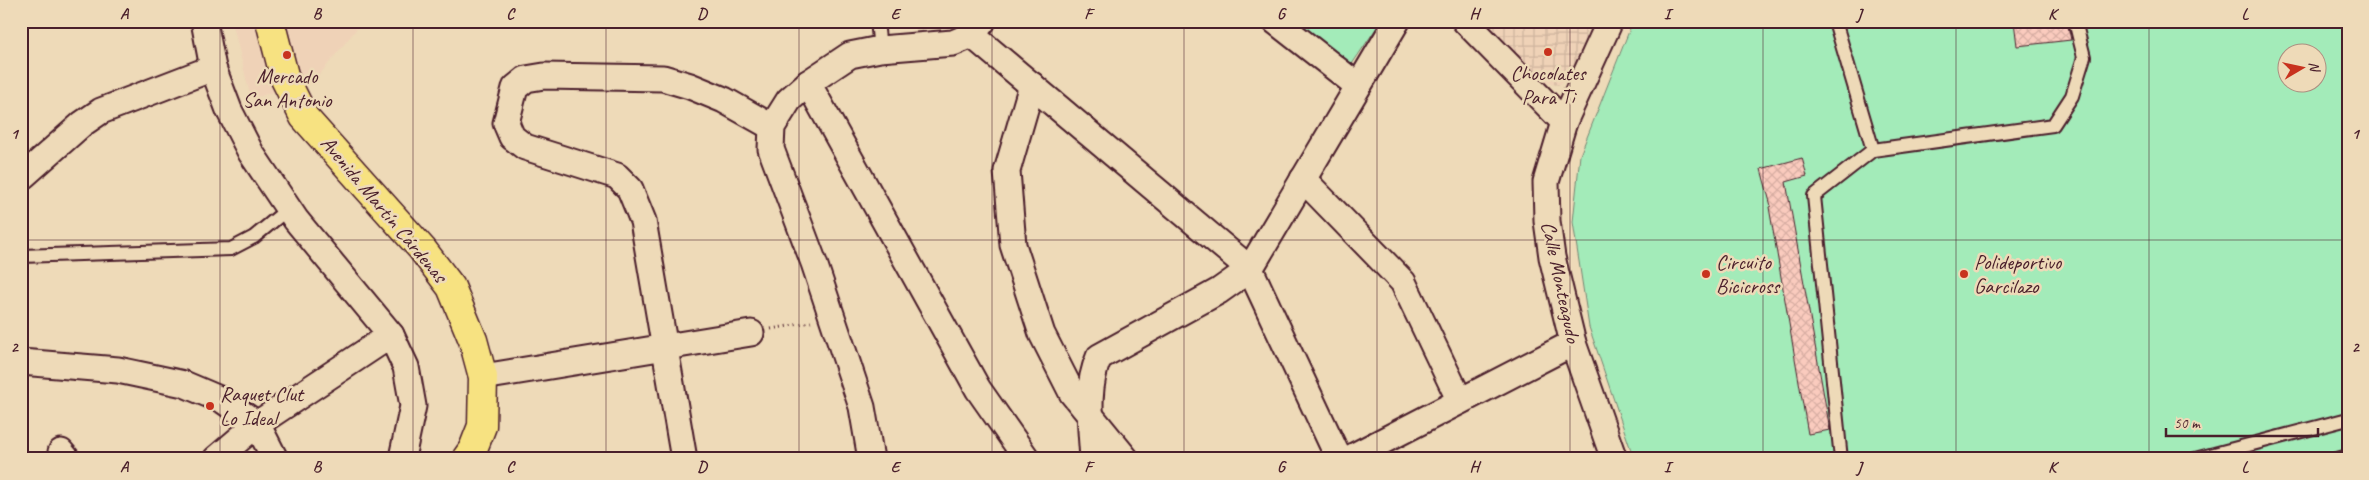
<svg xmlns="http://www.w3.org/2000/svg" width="2369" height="480" viewBox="0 0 2369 480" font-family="Caveat,sans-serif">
  <defs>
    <pattern id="industrial-grid" width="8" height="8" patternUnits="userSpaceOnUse" patternTransform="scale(1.25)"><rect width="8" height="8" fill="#efd2b7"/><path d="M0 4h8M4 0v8" fill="none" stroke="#ceb49e"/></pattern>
    <pattern id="building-cross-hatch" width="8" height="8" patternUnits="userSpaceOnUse" patternTransform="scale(1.25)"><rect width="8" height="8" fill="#facbbe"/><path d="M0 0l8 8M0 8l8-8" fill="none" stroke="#d8aea3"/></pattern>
  </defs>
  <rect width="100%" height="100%" fill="#eedab8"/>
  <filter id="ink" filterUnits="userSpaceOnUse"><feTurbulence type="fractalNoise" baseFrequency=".02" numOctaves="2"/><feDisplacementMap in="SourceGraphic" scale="10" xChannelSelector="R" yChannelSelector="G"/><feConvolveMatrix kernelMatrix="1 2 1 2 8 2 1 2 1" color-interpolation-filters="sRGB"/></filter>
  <g filter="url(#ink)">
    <path fill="#efd2b7" d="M232 21H363L316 79 251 99Z"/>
    <path fill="url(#industrial-grid)" d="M1486 21H1592L1570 77 1558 85 1547 83 1482 28Z"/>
    <g fill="#a3ebb9" stroke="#768572" fill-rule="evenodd">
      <path d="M1294 21H1381L1350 67Z"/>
      <path d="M1633 21H2348V459H1634L1589 327 1573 222 1580 155ZM2286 52H2316V82H2286Z"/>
    </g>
    <g fill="url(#building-cross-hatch)" stroke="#4a1f2b">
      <path d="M2014 21H2067L2071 40 2017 46Z"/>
      <path d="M1802 158 1807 176 1786 182 1830 430 1808 434 1769 207 1771 206 1761 169Z"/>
    </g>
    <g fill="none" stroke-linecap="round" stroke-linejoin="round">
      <g stroke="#4a1f2b" stroke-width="16">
        <g id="lane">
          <path d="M877 21 880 49"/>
          <path d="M1835 21 1873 150"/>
          <path d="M21 256 231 249 254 237 289 208"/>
          <path d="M1841 459 1814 196 1873 150 2053 125 2072 96 2084 57 2075 21"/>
          <path d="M2195 459 2348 419"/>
          <path d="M2337 459 2348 456"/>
        </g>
      </g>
      <g stroke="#4a1f2b" stroke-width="29">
        <g id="street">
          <path d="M204 21 213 68 229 110 251 153 296 220 391 335 406 367 413 406 403 453"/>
          <path d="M1275 21 1358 86"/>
          <path d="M1465 21 1564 122"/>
          <path d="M1610 21 1564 122 1546 182 1547 221 1552 257 1573 343 1614 459"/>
          <path d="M972 35 1250 269 1339 459"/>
          <path d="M808 83 978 389 1027 459"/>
          <path d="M1032 85 1007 171 1013 245 1042 334 1072 393 1126 459"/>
          <path d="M21 178 82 124 101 111 213 68"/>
          <path d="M1303 179 1403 282 1460 401"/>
          <path d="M21 362 118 370 184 384 224 401 257 424 275 459"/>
          <path d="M483 377 751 333"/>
          <path d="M61 452 67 459"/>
          <path d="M216 459 257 424 391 335"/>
          <path d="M684 459 643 221 630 189 617 176 525 147 512 137 506 123 515 88 526 79 544 76 663 78 690 86 724 100 772 127"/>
          <path d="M871 459 862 407 814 263 771 149 772 127 789 100 808 83 850 55 880 49 953 43 972 35 983 21"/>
          <path d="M1093 459C1091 425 1085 389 1099 357L1219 291 1250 269 1397 21"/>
          <path d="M1348 459 1573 343"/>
        </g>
      </g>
      <g stroke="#4a1f2b" stroke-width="31">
        <path id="primary" d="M270 21 285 79 304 117 422 249 451 287 473 340 483 377 482 426 473 449 466 459"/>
      </g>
      <path stroke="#4a1f2b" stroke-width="3" stroke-dasharray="1 4" stroke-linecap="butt" d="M771 329 811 322"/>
      <use href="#lane" stroke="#eedab8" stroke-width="12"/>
      <use href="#street" stroke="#eedab8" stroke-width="25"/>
      <use href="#primary" stroke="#f7e281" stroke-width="28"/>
    </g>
  </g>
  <path fill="none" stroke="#4a1f2b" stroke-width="1" stroke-opacity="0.55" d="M220 21V459M413 21V459M606 21V459M799 21V459M992 21V459M1184 21V459M1377 21V459M1570 21V459M1763 21V459M1956 21V459M2149 21V459M21 240H2348"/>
  <g fill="#c8321e" stroke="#eedab8" stroke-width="2">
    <circle cx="1548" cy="52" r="5"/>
    <circle cx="287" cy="55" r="5"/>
    <circle cx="1706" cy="274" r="5"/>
    <circle cx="1964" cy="274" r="5"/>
    <circle cx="210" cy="406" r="5"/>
  </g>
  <g text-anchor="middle" stroke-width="5" stroke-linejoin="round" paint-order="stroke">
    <g font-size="21" fill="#4a1f2b" stroke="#eedab8" text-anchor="start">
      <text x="1548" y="80" text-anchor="middle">Chocolates<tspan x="1548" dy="24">Para Ti</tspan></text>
      <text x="287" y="83" text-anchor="middle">Mercado<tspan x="287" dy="24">San Antonio</tspan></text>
      <text x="1716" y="269">Circuito<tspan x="1716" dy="24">Bicicross</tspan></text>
      <text x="1974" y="269">Polideportivo<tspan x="1974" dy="24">Garcilazo</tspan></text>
      <text x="220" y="401">Raquet Clut<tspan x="220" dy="24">Lo Ideal</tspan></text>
    </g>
    <g font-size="21" fill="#4a1f2b" stroke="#eedab8">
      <text transform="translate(384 209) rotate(50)" y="7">Avenida Martín Cárdenas</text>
      <text transform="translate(1561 282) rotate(78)" y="7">Calle Monteagudo</text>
    </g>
  </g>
  <rect width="2369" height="480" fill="none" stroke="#eedab8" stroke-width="55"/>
  <g transform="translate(2302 68) rotate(81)"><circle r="24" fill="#eedab8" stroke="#ac8f80"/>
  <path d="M0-4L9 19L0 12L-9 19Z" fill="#c8321e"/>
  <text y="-8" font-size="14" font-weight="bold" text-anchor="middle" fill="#4a1f2b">N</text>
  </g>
  <path d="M2166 428v8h152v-8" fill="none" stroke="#4a1f2b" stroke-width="2.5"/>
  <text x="2174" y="428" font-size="15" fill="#4a1f2b" stroke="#eedab8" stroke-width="4" paint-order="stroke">50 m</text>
  <rect x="28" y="28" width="2314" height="424" fill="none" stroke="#4a1f2b" stroke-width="2"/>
  <g font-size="16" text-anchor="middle" font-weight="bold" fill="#4a1f2b">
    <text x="124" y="19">A</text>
    <text x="317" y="19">B</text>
    <text x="510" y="19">C</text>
    <text x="702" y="19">D</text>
    <text x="895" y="19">E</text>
    <text x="1088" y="19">F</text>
    <text x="1281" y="19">G</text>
    <text x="1474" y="19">H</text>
    <text x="1667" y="19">I</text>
    <text x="1859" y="19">J</text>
    <text x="2052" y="19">K</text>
    <text x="2245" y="19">L</text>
    <text x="14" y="139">1</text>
    <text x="2355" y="139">1</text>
    <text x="14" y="352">2</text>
    <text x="2355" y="352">2</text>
    <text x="124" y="472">A</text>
    <text x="317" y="472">B</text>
    <text x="510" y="472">C</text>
    <text x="702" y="472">D</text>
    <text x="895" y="472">E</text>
    <text x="1088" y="472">F</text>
    <text x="1281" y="472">G</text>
    <text x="1474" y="472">H</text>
    <text x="1667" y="472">I</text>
    <text x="1859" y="472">J</text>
    <text x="2052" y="472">K</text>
    <text x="2245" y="472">L</text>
  </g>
</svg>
